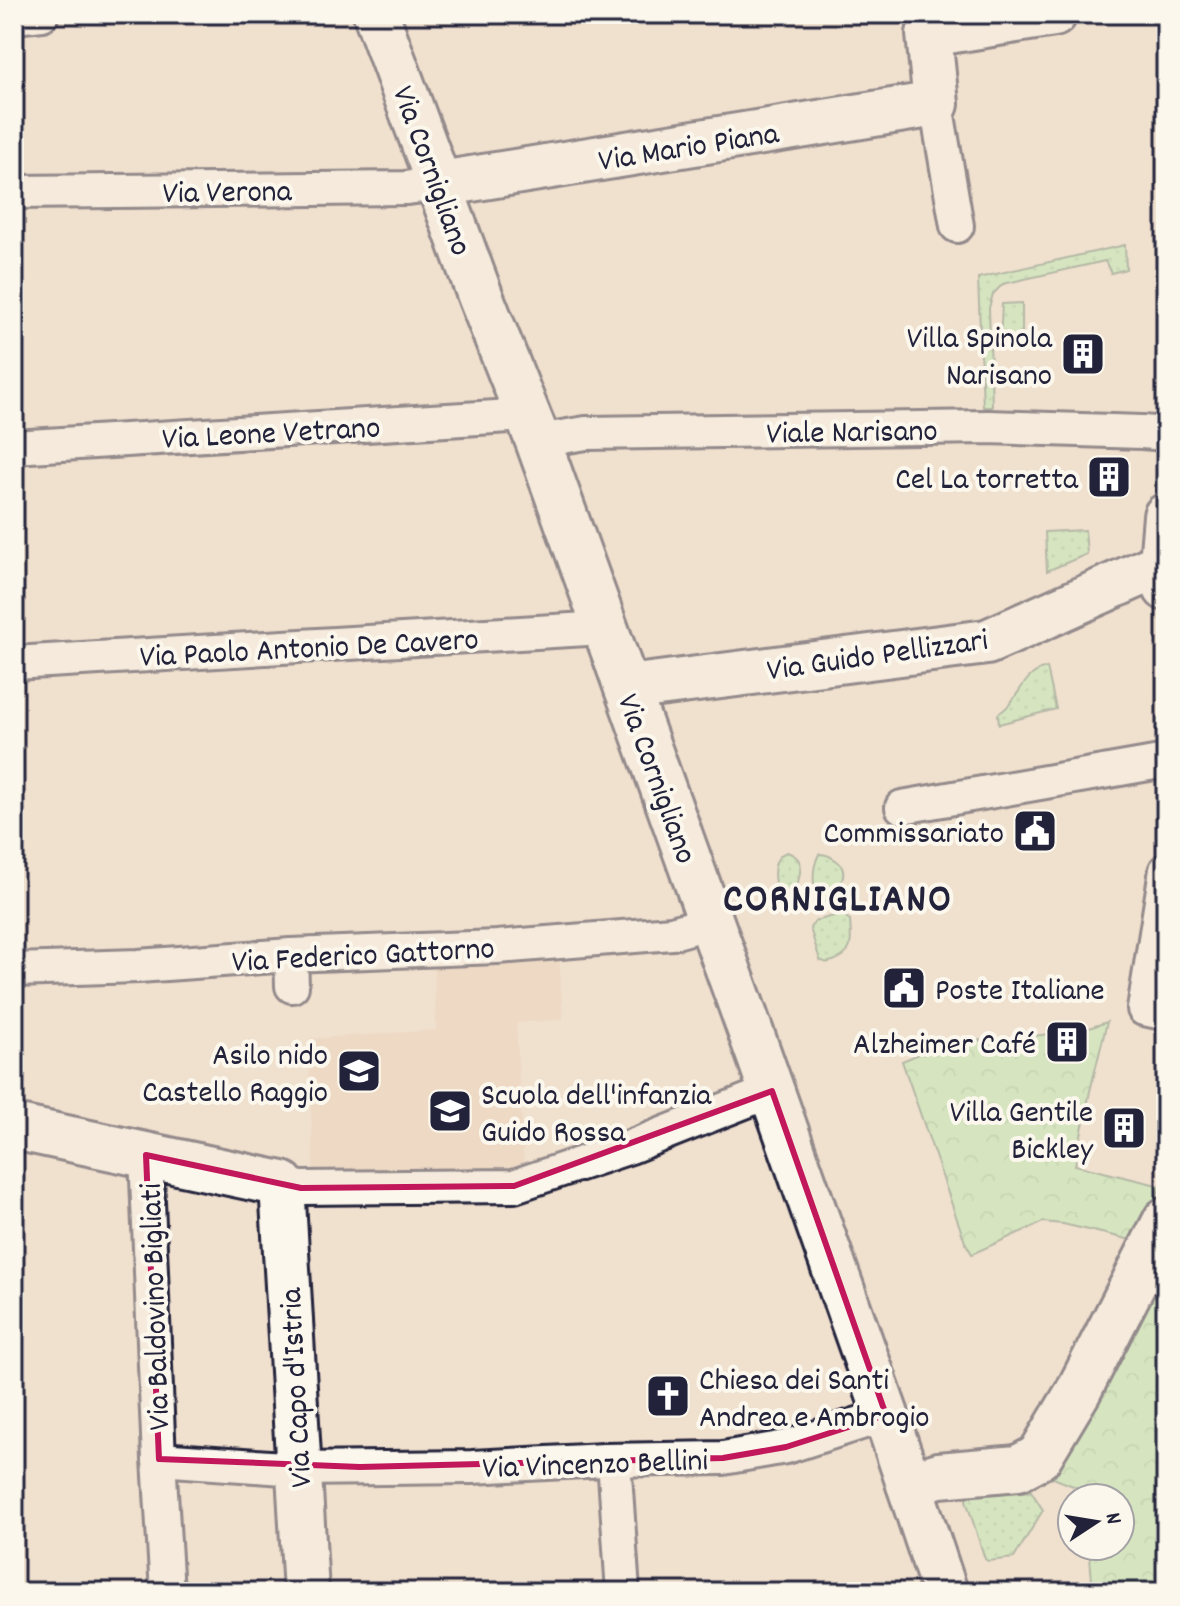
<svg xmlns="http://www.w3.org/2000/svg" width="1180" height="1606" viewBox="0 0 1180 1606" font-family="Dekko,sans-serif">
  <defs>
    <pattern id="grass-dots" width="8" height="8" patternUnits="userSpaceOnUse" patternTransform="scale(2)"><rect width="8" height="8" fill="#b5ecaf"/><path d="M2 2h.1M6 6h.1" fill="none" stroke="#9bca97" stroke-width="1.8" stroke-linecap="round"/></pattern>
    <pattern id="park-crowns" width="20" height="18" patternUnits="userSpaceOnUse" patternTransform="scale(2)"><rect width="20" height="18" fill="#b5ecaf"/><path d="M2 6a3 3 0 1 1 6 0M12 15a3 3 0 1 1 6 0" fill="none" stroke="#9bca97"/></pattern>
  </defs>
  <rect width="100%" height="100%" fill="#f0e0ce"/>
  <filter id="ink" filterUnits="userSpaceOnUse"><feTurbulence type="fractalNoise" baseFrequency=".0125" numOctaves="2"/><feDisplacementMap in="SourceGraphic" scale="16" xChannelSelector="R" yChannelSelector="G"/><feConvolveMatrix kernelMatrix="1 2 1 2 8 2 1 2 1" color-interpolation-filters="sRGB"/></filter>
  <g filter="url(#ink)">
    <path fill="#e9d0b9" d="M559 956 563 1019 516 1023 524 1168 512 1172 314 1177 308 1039 436 1030 434 965Z"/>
    <g fill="url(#grass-dots)" stroke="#6c8775" stroke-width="2">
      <path d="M1125 245 1126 269 1111 273 1105 261 1003 284 993 294 989 308 992 407H983L978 278Z"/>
      <path d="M1022 303V342H1000L1002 304Z"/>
      <path d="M1085 530 1087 554 1047 571 1045 532Z"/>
      <path d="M1047 668 1056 709 999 724 998 714C1020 701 1021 673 1047 668Z"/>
      <path d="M787 852C808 859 799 874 796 891L787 895 776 888C773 876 772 856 787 852Z"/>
      <path d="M819 854C827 854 830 856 837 861 853 875 835 893 822 903L818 901C813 885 811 870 819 854Z"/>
      <path d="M841 914 850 920C851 940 855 954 833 961 824 963 829 964 820 960L810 928 815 921Z"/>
      <path d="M1031 1491 1043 1510 1014 1558 988 1561 985 1559 966 1500 968 1496Z"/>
    </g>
    <g fill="url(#park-crowns)" stroke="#6c8775" stroke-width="2">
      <path d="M1107 1022 1090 1091 1075 1165 1161 1186 1136 1241 1063 1224 1043 1222 972 1254 965 1242 902 1061 924 1052 973 1041 1042 1035 1089 1028Z"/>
      <path d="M1166 1261V1592H1093L1089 1546H1120V1498H1087L1086 1491 1053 1478Z"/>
    </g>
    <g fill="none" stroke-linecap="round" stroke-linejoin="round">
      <g stroke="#22223b" stroke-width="38">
        <g id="street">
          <path d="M14 17 42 14"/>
          <path d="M936 104 957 226"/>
          <path d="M14 192 405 188 440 184"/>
          <path d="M538 441 586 433 988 427 1142 432 1166 434"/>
          <path d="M14 447 527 415"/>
          <path d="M14 663 604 628"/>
          <path d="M902 807 1166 761"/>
          <path d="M1166 870 1144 1009 1166 1014"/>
          <path d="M291 955 292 986"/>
          <path d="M14 970 138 966 291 955 497 947 672 933 711 922"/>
          <path d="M146 1155 159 1459 167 1592"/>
          <path d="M282 1184 301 1188 514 1186 630 1147 772 1091"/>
          <path d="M159 1459 298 1469 472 1467 604 1460 723 1458 786 1447 886 1415"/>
          <path d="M614 1460 623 1592"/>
        </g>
      </g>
      <g stroke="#22223b" stroke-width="50">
        <g id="secondary">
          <path d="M376 14 481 298 538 441 760 1058 886 1415 945 1592"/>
          <path d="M440 184 936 104 929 34 1054 14"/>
          <path d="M1166 516 1162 564 1166 588"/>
          <path d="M627 688 987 642 1162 564"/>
          <path d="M14 1127 282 1184 306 1592"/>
          <path d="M909 1484 939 1475 1018 1468 1039 1457 1078 1392 1166 1220"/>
        </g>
      </g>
      <use href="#street" stroke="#fbf7ec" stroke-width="32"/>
      <use href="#secondary" stroke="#fbf7ec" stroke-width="44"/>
    </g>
  </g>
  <path d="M0 0H1180V1606H0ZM772 1091 886 1415 786 1447 723 1458 360 1467 159 1459 146 1155 301 1188 514 1186Z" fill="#f0e0ce" fill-opacity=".55" fill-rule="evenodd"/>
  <path fill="none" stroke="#c2185b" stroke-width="6" stroke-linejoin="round" d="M772 1091 886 1415 786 1447 723 1458 360 1467 159 1459 146 1155 301 1188 514 1186Z"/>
  <defs>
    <g id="building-square" transform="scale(2.3)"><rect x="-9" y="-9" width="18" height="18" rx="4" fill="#22223b" stroke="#fbf7ec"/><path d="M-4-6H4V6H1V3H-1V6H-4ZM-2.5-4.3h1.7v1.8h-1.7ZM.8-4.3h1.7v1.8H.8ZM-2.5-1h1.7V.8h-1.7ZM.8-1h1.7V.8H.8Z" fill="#fff"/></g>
    <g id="civic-square" transform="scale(2.3)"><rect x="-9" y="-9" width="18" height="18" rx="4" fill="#22223b" stroke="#fbf7ec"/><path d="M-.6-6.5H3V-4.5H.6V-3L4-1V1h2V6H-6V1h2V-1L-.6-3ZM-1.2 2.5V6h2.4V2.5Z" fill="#fff"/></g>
    <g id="school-square" transform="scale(2.3)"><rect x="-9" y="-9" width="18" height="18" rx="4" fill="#22223b" stroke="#fbf7ec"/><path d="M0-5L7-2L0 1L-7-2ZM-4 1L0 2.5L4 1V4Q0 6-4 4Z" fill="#fff"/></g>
    <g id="church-square" transform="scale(2.3)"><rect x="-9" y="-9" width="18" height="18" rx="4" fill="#22223b" stroke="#fbf7ec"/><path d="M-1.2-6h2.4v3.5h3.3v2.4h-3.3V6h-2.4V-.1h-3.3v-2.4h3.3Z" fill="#fff"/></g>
  </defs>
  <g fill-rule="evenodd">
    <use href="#building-square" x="1083" y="354"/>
    <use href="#building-square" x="1109" y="477"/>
    <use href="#civic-square" x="1035" y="831"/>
    <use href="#civic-square" x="904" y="988"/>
    <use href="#building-square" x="1067" y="1042"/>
    <use href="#school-square" x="359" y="1071"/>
    <use href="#school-square" x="450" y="1111"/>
    <use href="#building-square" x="1124" y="1128"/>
    <use href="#church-square" x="668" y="1396"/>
  </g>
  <g text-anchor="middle" stroke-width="8" stroke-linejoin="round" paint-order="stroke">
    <g font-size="32" fill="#22223b" stroke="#fbf7ec">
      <text transform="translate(688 145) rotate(-9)" y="11">Via Mario Piana</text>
      <text transform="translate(434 170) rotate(70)" y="11">Via Cornigliano</text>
      <text transform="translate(227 190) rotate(-1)" y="11">Via Verona</text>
      <text transform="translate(852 430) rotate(-1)" y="11">Viale Narisano</text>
      <text transform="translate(271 431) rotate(-3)" y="11">Via Leone Vetrano</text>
      <text transform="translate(309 646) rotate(-3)" y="11">Via Paolo Antonio De Cavero</text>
      <text transform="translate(877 653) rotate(-8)" y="11">Via Guido Pellizzari</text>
      <text transform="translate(659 778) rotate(70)" y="11">Via Cornigliano</text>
      <text transform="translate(363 953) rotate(-3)" y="11">Via Federico Gattorno</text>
      <text transform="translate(153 1307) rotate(-92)" y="11">Via Baldovino Bigliati</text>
      <text transform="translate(294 1388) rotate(-93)" y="11">Via Capo d'Istria</text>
      <text transform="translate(595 1462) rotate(-2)" y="11">Via Vincenzo Bellini</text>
    </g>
    <g font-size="32" fill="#22223b" stroke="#fbf7ec" text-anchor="end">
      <text x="1052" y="347">Villa Spinola<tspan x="1052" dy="37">Narisano</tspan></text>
      <text x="1078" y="488">Cel La torretta</text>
      <text x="1004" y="842">Commissariato</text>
      <text x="935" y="999" text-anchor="start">Poste Italiane</text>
      <text x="1036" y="1053">Alzheimer Café</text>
      <text x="328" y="1064">Asilo nido<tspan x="328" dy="37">Castello Raggio</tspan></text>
      <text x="481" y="1104" text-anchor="start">Scuola dell'infanzia<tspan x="481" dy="37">Guido Rossa</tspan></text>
      <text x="1093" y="1121">Villa Gentile<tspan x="1093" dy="37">Bickley</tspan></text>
      <text x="699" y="1389" text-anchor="start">Chiesa dei Santi<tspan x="699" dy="37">Andrea e Ambrogio</tspan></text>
    </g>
    <g font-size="40" font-weight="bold" letter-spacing="2" fill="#22223b" stroke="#fbf7ec">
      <text x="838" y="910">CORNIGLIANO</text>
    </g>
  </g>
  <rect width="1180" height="1606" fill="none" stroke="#fbf7ec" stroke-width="48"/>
  <rect x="24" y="24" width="1132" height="1558" fill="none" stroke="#22223b" stroke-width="3" filter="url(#ink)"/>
  <g transform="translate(1096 1522) rotate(78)"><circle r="38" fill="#fbf7ec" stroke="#a4a2a5" stroke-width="2"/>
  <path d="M0-6L14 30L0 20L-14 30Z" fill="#22223b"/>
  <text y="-12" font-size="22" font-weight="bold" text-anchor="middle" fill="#22223b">N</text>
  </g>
</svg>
